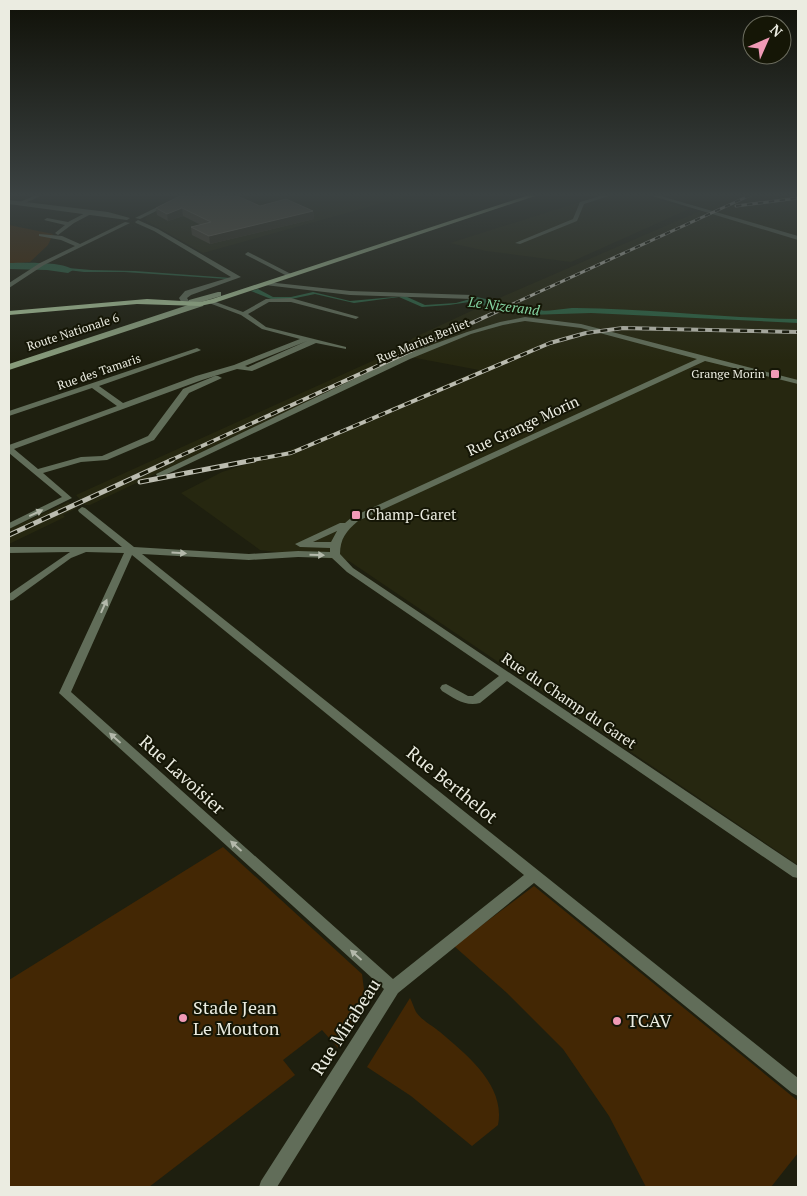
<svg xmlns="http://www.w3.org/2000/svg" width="807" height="1196" viewBox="0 0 807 1196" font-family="'PT Serif',serif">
  <rect width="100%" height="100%" fill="#1e1f0f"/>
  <g fill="#262710">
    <path d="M193 194H415L203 253 145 220 147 216Z"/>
    <path d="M605 194H639L689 209 571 262 486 251 450 243Z"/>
    <path d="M657 194H798V865L349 561 260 550 181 493 222 472 305 445 479 370 405 356 90 505H85L76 495 401 348 413 338 497 299 700 211 714 215 720 213Z"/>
    <path d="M68 502 77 508 63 515 65 517 9 544V529Z"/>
  </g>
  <g fill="#432704">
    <path d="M9 225 53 234 48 245 30 262 9 264Z"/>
    <path d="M223 847 362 974 366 1005 338 1048 322 1030 283 1060 295 1075 149 1187H9V980Z"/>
    <path d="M534 886 798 1101V1153L771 1187H646L609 1116 563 1049 507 993 454 946Z"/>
    <path d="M410 998C412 1002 414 1008 416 1012 421 1020 433 1026 440 1032 467 1055 506 1086 498 1125L472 1146 411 1096 367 1067Z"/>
  </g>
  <g fill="#2e6344">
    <path d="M45 266 91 270 135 271 231 278 227 279 124 272H84L43 267Z"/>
    <path d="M258 289 273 297H291L313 292 350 301 405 296 425 305 456 303 474 298 503 304 476 301 449 305 422 307 399 297 354 303 315 294 291 299H271L251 291Z"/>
    <path d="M523 307C538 315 559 308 576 308 650 309 724 318 798 319V323L591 313 528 315 512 310Z"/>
  </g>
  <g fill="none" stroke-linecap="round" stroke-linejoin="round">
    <g fill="#2e6344" fill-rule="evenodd">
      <path d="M9 263C24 263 63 261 73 270L68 273 47 270 9 269Z"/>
      <path d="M477 297 524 308 539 309 545 312C535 321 487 306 473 302L471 300 473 298Z"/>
    </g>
    <g fill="#616d59" fill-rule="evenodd">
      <path d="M38 194H45L23 204 18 203Z"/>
      <path d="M184 194H191L140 219 135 218Z"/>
      <path d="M607 194H615L584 204 577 221 520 244 515 243 573 219 580 202Z"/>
      <path d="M646 194H654L798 236V240Z"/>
      <path d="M91 210 94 212 93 213 74 223 58 235 55 233 65 225 44 220 47 218 68 222Z"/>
      <path d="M125 222 130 223 44 265 9 288V283L40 263 75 246 61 240 39 236V234L62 236 80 244Z"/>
      <path d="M248 252 293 275 294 276 289 277 246 255 245 254Z"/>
      <path d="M267 282 350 291 472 295 475 297 472 299 350 295 265 285V283Z"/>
      <path d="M291 298 359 317 356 319 291 302H269L248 314 266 327 346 347V349L316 343 252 371 237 369 202 380 14 449 38 469 81 457 102 456 148 436 183 389 215 376H218L222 378 189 393 154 440 107 460 81 462 43 473 72 498 9 529V523L62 497 9 453V445L117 406 92 388 9 416V411L197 348 201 350 199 351 99 386 123 403 196 376 234 365 300 339 262 329 241 315 209 303V301H213L243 312 266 299ZM307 341 248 367 245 366Z"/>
      <path d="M525 317 581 324 798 380V384L705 361 358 521C346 531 340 539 340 554L353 568 798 866V878L793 877 507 681 480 703C465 707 454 698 442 691L440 688 442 685 446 684 468 696H473L499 676 347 572 332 558 298 557 249 560 142 554 798 1078V1096L792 1093 534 883 398 993 277 1187H259L261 1181 384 989 59 693 124 553 86 552 71 558 13 600 9 601V594L70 552 9 553V547H122L79 512 78 510 82 507 85 508 134 547 249 554 298 551 330 552V548L300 547 295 544 340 523H345L352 517 697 359 581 328 525 321 503 325 471 334 410 359 163 476H157L156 474 404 355 467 332 500 322ZM337 531 331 542H313ZM132 555 524 875 393 979 71 692Z"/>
    </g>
    <g fill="#616d59" fill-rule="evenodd">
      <path d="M9 200 108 212 130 218 127 220 9 204Z"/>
      <path d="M138 220 158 229 241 277 191 295 187 298 190 303 189 305H183L179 298 185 291 231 277 154 231 136 223 135 222Z"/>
    </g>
    <path fill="#879b7b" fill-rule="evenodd" d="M218 292H221V296L201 302 204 304 203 306 9 370V364L191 304 188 302 189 300Z"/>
    <path fill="#a5bf95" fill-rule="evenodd" d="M532 194H541L214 303 200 306 137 304 9 315V311L147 299 200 302 212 299Z"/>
    <g stroke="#bbbcb0" stroke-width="3">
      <g id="rail-far2">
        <path d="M736 206 798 198"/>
        <path d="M495 312 753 194"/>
      </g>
    </g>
    <g stroke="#bbbcb0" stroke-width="4">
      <g id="rail-far1">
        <path d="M169 461 498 311"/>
        <path d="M247 461 291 453 550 343 586 333 623 328 798 332"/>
      </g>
    </g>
    <g stroke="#bbbcb0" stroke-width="5">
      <g id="rail">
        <path d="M140 482 254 460"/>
        <path d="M9 535 172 460"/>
      </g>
    </g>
    <use href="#rail-far2" stroke="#151606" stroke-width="2" stroke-dasharray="5.5" stroke-linecap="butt"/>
    <use href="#rail-far1" stroke="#151606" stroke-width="2.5" stroke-dasharray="7" stroke-linecap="butt"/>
    <use href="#rail" stroke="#151606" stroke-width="3" stroke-dasharray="9" stroke-linecap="butt"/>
  </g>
  <path fill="#4a4434" d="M203 196 260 206 313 211 314 219 210 244 192 235 191 227 201 225 183 216 168 221 157 215 156 208Z"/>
  <g fill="#312d1d">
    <path d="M182 208 183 216 168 221 167 214Z"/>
    <path d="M313 211 314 219 210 244 209 236Z"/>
  </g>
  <path fill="#5b5647" stroke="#726d5f" d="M193 194H202L203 196 212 194H233L260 206 286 199 313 211 209 236 191 227 211 222 182 208 167 214 156 208 180 196Z"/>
  <defs><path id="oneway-solid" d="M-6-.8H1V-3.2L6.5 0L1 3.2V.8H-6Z" transform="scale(1.25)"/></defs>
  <g fill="#b4b9ab">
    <use href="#oneway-solid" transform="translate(36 513) rotate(-25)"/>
    <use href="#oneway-solid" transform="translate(179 553) rotate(3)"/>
    <use href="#oneway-solid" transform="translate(317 555) rotate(2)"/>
    <use href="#oneway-solid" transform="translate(104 606) rotate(-66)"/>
    <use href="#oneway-solid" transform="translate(115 738) rotate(-138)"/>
    <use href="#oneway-solid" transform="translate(236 846) rotate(-138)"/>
    <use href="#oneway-solid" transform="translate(356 955) rotate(-138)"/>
  </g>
  <linearGradient id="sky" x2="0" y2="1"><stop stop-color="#101108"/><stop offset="0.54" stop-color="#3b4242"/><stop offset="1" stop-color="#3b4242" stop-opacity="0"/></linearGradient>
  <rect width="807" height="361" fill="url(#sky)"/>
  <g fill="#f09ab6" stroke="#151606" stroke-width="2">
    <rect x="770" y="369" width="10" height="10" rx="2.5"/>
    <rect x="351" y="510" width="10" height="10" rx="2.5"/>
    <circle cx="183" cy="1018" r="5"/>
    <circle cx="617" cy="1021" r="5"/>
  </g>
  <g text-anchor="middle" stroke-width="4" stroke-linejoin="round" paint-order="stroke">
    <g font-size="12" fill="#ebece1" stroke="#151606">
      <text transform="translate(73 332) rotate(-18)" y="4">Route Nationale 6</text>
      <text transform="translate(423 341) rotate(-22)" y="4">Rue Marius Berliet</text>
      <text transform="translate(99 372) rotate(-19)" y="4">Rue des Tamaris</text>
    </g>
    <g font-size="12" fill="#ebece1" stroke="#151606" text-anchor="end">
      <text x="765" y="378">Grange Morin</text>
    </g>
    <g font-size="14" font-style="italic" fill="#85d5a3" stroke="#151606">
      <text transform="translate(504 306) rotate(7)" y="5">Le Nizerand</text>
    </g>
    <g font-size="15" fill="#ebece1" stroke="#151606">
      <text transform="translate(523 426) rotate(-25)" y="5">Rue Grange Morin</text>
      <text transform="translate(569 701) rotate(34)" y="5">Rue du Champ du Garet</text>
    </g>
    <g font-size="15" fill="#ebece1" stroke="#151606" text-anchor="start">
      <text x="366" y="520">Champ-Garet</text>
    </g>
    <g font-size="18" fill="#ebece1" stroke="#151606">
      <text transform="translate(182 775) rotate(42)" y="6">Rue Lavoisier</text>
      <text transform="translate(452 785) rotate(39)" y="6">Rue Berthelot</text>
      <text transform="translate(346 1027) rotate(-57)" y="6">Rue Mirabeau</text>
    </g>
    <g font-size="18" fill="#ebece1" stroke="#151606" text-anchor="start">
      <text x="193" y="1014">Stade Jean<tspan x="193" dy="21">Le Mouton</tspan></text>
      <text x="627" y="1027">TCAV</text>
    </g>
  </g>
  <rect width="807" height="1196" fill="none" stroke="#ebece1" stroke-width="20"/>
  <g transform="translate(767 40) rotate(45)"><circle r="24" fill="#151606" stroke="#6b6c5e"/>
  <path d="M0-4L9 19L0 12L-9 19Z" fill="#f09ab6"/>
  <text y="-8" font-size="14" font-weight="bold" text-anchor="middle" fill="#ebece1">N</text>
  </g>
</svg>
